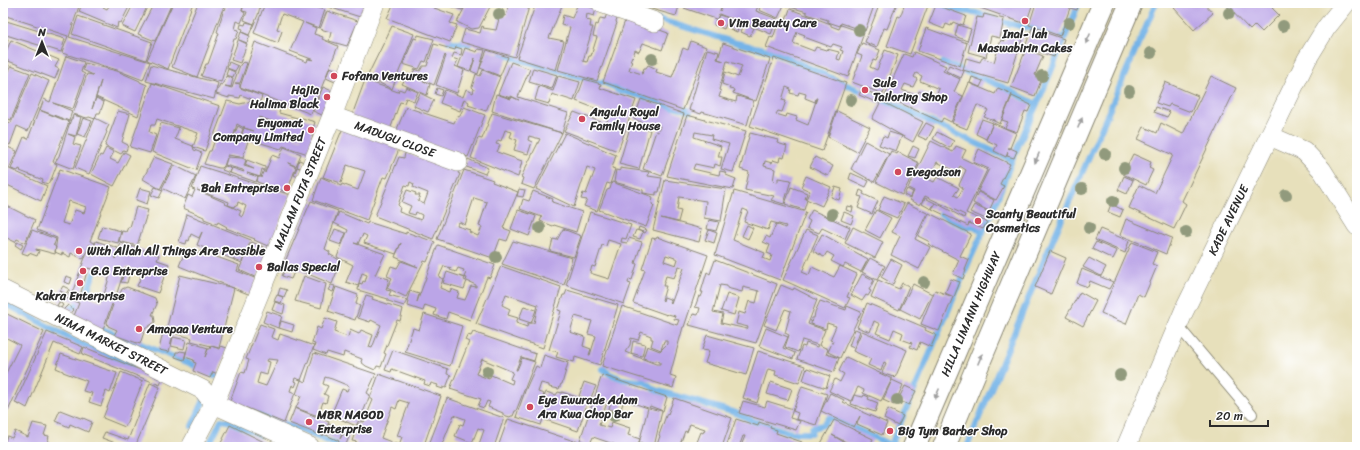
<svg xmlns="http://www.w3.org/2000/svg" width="1360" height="450" viewBox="0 0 1360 450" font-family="Sriracha,sans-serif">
  <rect width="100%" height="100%" fill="#fff"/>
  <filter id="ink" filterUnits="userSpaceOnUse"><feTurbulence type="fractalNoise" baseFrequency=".025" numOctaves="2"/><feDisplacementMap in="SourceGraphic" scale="8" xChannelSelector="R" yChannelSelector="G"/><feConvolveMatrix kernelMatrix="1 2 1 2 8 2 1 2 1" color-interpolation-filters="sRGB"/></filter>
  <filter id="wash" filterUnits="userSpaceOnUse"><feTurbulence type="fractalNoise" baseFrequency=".012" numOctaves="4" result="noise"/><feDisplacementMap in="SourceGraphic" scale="16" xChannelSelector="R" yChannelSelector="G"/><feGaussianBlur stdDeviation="0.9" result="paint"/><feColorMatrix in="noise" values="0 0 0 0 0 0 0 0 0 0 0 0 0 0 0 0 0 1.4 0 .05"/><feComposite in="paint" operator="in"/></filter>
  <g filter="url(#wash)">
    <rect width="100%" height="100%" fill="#e7e0bb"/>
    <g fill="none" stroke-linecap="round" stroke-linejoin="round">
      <g stroke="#74b4e8" stroke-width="6">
        <path d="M936 3 954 10 977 13 1007 23 1050 33 1064 38"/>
        <path d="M658 19 737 43 772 51 849 86 882 99 1012 160"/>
        <path d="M449 41 461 44 462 42 469 44"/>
        <path d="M503 54 523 61 533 63 601 83 603 82 616 88 617 90 649 98 664 103 670 107H677L690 111"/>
        <path d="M943 63 1001 86 1036 104"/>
        <path d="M941 214 966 227H973L983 231"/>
        <path d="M3 302 79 343 133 365"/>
        <path d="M65 311 84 301 97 264"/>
        <path d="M95 326 189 363 216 376"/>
        <path d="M603 369 610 374 622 379 645 382 655 390 736 413 753 421 792 433H811L812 428 823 425 829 418H832L891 445"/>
        <path d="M247 408 342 447"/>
        <path d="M192 426 205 398"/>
        <path d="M208 447 221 420 228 421 260 435"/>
        <path d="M890 447 969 262 993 210 1012 160 1045 86 1079 3"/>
        <path d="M967 447 1045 258 1156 3"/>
      </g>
    </g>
    <g id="blocks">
      <g fill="#bba5e7" fill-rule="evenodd">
        <path d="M3 3H80L69 37 150 62 143 80 117 70 62 53 68 36 3 15Z"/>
        <path d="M82 3H106L103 7 107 9 111 3H131L121 23 118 22 117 28 79 12Z"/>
        <path d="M134 3H149L135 32 122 26Z"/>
        <path d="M154 3H172L155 41 138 34Z"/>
        <path d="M173 3H193L168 69 147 60Z"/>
        <path d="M198 3H225L197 77 172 67Z"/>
        <path d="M228 3H244L242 11 245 13 241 23 237 21 235 29 239 30 236 39H234L221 82 201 76 206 64H208L219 33 217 32 224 9 225 10Z"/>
        <path d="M244 3H261L258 15 254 24 244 20 247 12 242 11Z"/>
        <path d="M265 3H300L325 10 319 28 305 23 316 28 314 34 323 37 322 39 338 46 311 114 240 87 255 42 307 62 308 59 314 60 290 51 303 22 282 14 277 29 282 31 278 43 254 33Z"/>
        <path d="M316 3H365L360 17Z"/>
        <path d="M394 3H436L434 8 454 15 450 23 457 25 450 42 387 18Z"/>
        <path d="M439 3H465L462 10Z"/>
        <path d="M467 3H492L479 28 471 29 457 22Z"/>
        <path d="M510 3H530L515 57 461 42 465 29 480 33 482 26 484 27 483 28 496 30 500 15 506 16Z"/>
        <path d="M536 3H563L549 38 564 41 556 70 517 58Z"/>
        <path d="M578 3 596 9 594 16 587 14 586 20 591 21 590 27H593L583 61 587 62 589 56H591L597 37 593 36 596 24 598 25 600 18 605 19 607 13 618 16 616 22 617 23 597 81 558 70 570 27 561 25 563 15 572 18Z"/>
        <path d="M642 3H680L676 16 641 6Z"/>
        <path d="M686 3H722L720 11 724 3H752L758 6 756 11 777 19 771 34 741 22 737 32 730 29 734 20 719 14 717 19 719 15 729 18 724 29 714 25 716 19 684 8Z"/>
        <path d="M762 3H785L778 18 759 10Z"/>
        <path d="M788 3H875L865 31 841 23 840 26 828 22V20L818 17V18L807 14V12L787 6Z"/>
        <path d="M880 3H929L910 54 887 46 898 16 900 17 904 6 897 3 887 29 884 28 877 47 865 42Z"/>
        <path d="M966 3H1033L1026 24Z"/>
        <path d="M1036 3H1079L1077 10 1070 8 1060 36 1029 25Z"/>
        <path d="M1180 3H1204L1213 13 1194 30 1174 8Z"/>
        <path d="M1224 3H1271L1275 6 1272 8 1279 15 1262 32 1255 25 1250 30Z"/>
        <path d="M936 5 966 16 963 25 960 24V25L953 22 951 26 946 24 944 29 929 23Z"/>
        <path d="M790 9 831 24V26L839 29 841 25 864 33 848 77 766 47 770 37 773 38 779 21 785 23ZM797 32 805 35 804 37 831 47 833 44 842 47 840 50 843 51 840 60 837 59 839 52 827 49 826 50 816 47 814 51 793 43Z"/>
        <path d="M327 11 358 21 347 46 329 41 331 32 320 29Z"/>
        <path d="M984 14 1004 19 1000 38 991 36 986 57 968 52 977 17 983 18Z"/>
        <path d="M78 16 152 42 146 60 72 34Z"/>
        <path d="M626 18 668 33 662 50 643 43 639 52 635 50 633 57 632 56 630 61H632L629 70 642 74 644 68H646L648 65 657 69 656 72 672 77 683 48 688 50 691 41 706 47 683 110 603 82Z"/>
        <path d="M3 20 65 39 61 52 3 34Z"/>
        <path d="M246 22 254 24 249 35 242 32 243 29 240 28 241 24 245 25Z"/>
        <path d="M744 24 754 28 750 36 741 32Z"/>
        <path d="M958 25 971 29 967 41 955 36Z"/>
        <path d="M392 26 414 34 392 89 367 77Z"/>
        <path d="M926 28 967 43 960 66 918 51Z"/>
        <path d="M1032 28 1064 39 1061 48 1057 47 1054 57 1025 47Z"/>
        <path d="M241 32 250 36 247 43 239 40 247 44 240 63 231 60Z"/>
        <path d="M1008 32 1023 36 1008 83 963 70 966 58 980 62 982 58 994 62 1001 40 1005 41Z"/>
        <path d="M418 35 434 39 426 62 423 61 419 69 403 64 414 38 417 39Z"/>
        <path d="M3 37 8 39 3 52Z"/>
        <path d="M11 40 59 60 55 67 59 69 55 79 3 59Z"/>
        <path d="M723 43 770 59 756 101 754 100 747 125 702 112 701 114 689 110 707 49 719 52 717 59 724 61 718 59ZM727 61 742 66 738 77 725 72 722 84 730 87 729 89 734 90 733 93 752 100 737 96 736 102 719 97 721 91 719 90Z"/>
        <path d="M862 43 880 50 876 61 873 60 870 67 877 70 885 50 898 55 883 94 852 82 862 56 857 54Z"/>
        <path d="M434 44 455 50 456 47 462 49 461 55 454 53 452 58 458 60 455 66 464 70 457 93 436 85 446 56 445 55 434 85 412 75 415 69 420 71 423 66H427Z"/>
        <path d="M465 48 477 52 478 49 485 50 478 74 471 71 475 58 470 71 458 67Z"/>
        <path d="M1026 49 1043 56 1035 75 1042 78 1035 96 1011 87Z"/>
        <path d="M487 50 508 57 500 76 480 68Z"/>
        <path d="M914 52 946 66 943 71 960 79 954 92 963 96 951 122 943 118 941 122 885 96 904 54 912 57ZM916 73 922 76 920 81 939 89 935 98 919 91 917 96 902 90 905 84 913 87 917 79 914 77Z"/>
        <path d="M66 56 84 62 81 72 85 74 73 109 53 103 72 111 69 121 40 110 44 99 50 102Z"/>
        <path d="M774 58 846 83 822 151 750 126ZM786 87 791 89 790 93 798 95 799 92 806 94 805 98 815 102 816 98H817L808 125 796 120 797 117 787 114 786 117 776 114 778 111 782 112 786 101 782 100Z"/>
        <path d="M3 62 9 65 3 80Z"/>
        <path d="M229 62 238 66 235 71 227 68Z"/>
        <path d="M243 62 247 63 240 83H235L240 84V88L262 96 260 102 241 95 240 98 229 96V98L216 94 220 84 222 85 224 81H225L226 76 233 78 231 87 225 86 232 88 240 65Z"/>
        <path d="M511 62 530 69 518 97 568 113 562 133 492 111 496 94 511 99 512 97 519 100 511 96V98L498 94Z"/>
        <path d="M85 63 117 71 140 81V82L147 85 138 116 96 97 101 81 92 109 96 98 104 102 100 113H97L95 119 89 117 87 118 73 114 87 74 93 75 83 70Z"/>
        <path d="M151 65 218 83 214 99 146 81Z"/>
        <path d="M949 65 964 71 961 78 946 71Z"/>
        <path d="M11 66 30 73 11 120 3 117V85Z"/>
        <path d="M330 67 340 71 335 82 326 78Z"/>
        <path d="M533 68 557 75 552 89 529 82Z"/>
        <path d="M228 69 235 72 233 77 226 75Z"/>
        <path d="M483 70 500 77 486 111 468 105 469 102 464 99 460 111 440 103 445 90 463 97 466 89 473 93 474 89 472 87 476 74 480 76Z"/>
        <path d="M32 73 49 81 28 131 17 126 10 145 3 142V120L11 123Z"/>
        <path d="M408 74 430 84 427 95 402 84Z"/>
        <path d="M558 76 580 82 574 101 552 94 549 104 535 100 539 86 553 91Z"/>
        <path d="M1211 76 1236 88 1182 201 1186 204 1174 229 1129 208 1139 185 1155 193 1173 155 1138 139 1144 127 1157 133 1161 123 1183 134Z"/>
        <path d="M972 77 983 81 980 87 970 83Z"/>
        <path d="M584 79 601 84 600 88 636 100 618 151 564 131 574 112 606 124 610 114 576 101Z"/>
        <path d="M365 80 398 92 399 89 404 91 406 87 418 92 414 101 406 98 404 103 400 102 390 130 351 118Z"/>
        <path d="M1165 82 1198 96 1191 112 1170 104 1168 107 1156 103Z"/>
        <path d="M152 83 220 106 205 151 193 147 198 133 157 119 155 125H151L149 132 156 135 150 153 130 147Z"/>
        <path d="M969 83 995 94 998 88 1012 94 1000 124 994 121V119V121L984 117 988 110 977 105 967 129 952 123Z"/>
        <path d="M323 87 332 91 322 115 313 111Z"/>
        <path d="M437 88 443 90 441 96 435 94Z"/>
        <path d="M862 89 881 97 878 103 859 95Z"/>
        <path d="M420 93 434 100 428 112 414 106Z"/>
        <path d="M1012 96 1031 105 1028 112 1025 111 1017 132 1005 128 1008 122 1002 120Z"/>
        <path d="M641 99 684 114 662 176 643 169 656 131 658 132 660 126 647 122 646 124 634 119Z"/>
        <path d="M250 100 280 110 279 113 301 119 302 118 315 122 311 135 313 136 308 154 283 146 281 149 241 137 244 128 254 131 244 128V126V128L237 124 233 138 234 136 248 141 243 157H240L228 155 227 157 242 158 246 160 244 166 254 169 245 165 247 160 265 167V173L272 155 279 158 284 147 301 154 296 166 288 163 296 167 287 192 257 182 258 177H262H261L264 170 262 169 260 177 247 173 258 177 256 182 230 173 232 168 244 172 243 170 225 165 227 158 224 166 222 168H219L204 164 209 151H211L215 139 213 138 227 101 240 104 248 102ZM258 117 268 120 277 123H275L272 130 274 123ZM280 133 301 138 303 133 301 139Z"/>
        <path d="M881 101 923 122 913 142 872 119Z"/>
        <path d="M406 107 454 123 457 116 459 117 464 107 485 115 468 157 395 134Z"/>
        <path d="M1156 107 1170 112 1167 117 1154 112Z"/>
        <path d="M39 110 69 122 53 162 57 164 51 180H50L48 184 42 182 43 180 20 171 21 170 19 169 18 171 11 169 24 137 28 139Z"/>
        <path d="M118 111 130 114 122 142 128 145 126 151 123 150 121 154 105 146Z"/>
        <path d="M837 111 870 127 857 152 828 137Z"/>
        <path d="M492 113 562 133 534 189 521 184 523 178 521 177 540 139 529 136 528 140 532 142 528 154 514 150 517 140 510 137 512 132 505 130 501 141 498 140 496 144 500 145 497 152 522 161 518 177 471 158 478 138 482 139Z"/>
        <path d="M73 115 81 117 76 136 68 134 75 137 73 144 81 146 73 169 55 162 59 156 71 119H72Z"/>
        <path d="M687 115 746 131 733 172 721 169 729 144 711 139 712 135 695 132 694 137 721 146 718 157H722L720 166 715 164 714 168 695 164 693 169 719 175 720 171 725 172 726 175 736 179 733 189 667 176Z"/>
        <path d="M83 118 92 121 85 137 77 134Z"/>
        <path d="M95 118 109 125 106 131 107 132 89 174 75 168Z"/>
        <path d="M982 119 993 123 986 139 976 134Z"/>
        <path d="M161 123 179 128 175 139 193 146 194 150 202 153 196 170 152 152Z"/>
        <path d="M926 123 934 127 927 140 918 136Z"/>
        <path d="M993 123 1016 133 1010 148H1008L1010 149V148L1017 151 1014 158 1007 156 1008 152 1006 157 994 151 997 145 986 140Z"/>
        <path d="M631 124 650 130 639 169 619 164Z"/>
        <path d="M344 125 400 147 387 178 383 177 367 220 313 200 321 177 341 186 342 184 358 190 365 171 347 165 341 183 323 177Z"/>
        <path d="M238 126 243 129 240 137 234 135Z"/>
        <path d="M889 132 902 136 896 151 879 145 883 136 887 138Z"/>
        <path d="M937 132 954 141 950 148 933 139Z"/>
        <path d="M565 133 616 155 612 168 615 169 610 184 607 183 597 211 584 206 587 200 581 199 583 193 586 194 595 170 587 167 574 207 536 189Z"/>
        <path d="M750 133 778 140 777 143 787 146 784 158 780 157 779 162 773 160 772 163 765 161 764 166 775 169 773 181 778 182V178L791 180 784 204 771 200 774 196 745 190 749 172 740 169Z"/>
        <path d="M865 141 889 154 874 182 851 169Z"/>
        <path d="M931 141 953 152 956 146 966 150 962 158 987 170 966 213 987 222 983 229 969 223 968 226 932 209 936 203 964 218 965 215 925 196 920 205 910 200 914 191 908 188ZM937 162 957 172 960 166 966 170 959 185 963 188 958 197 954 195 959 188 937 177 934 182 928 179Z"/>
        <path d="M3 145 17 151 10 167 3 163Z"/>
        <path d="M913 146 919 149 915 158 908 156Z"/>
        <path d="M106 148 114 152 110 159 118 163 124 152 130 155 114 186 91 174 100 155 102 156Z"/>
        <path d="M979 149 1010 164 1000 184 1004 186 996 200 978 191 989 169 973 162Z"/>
        <path d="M891 151 897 154 898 152 919 163 902 195 876 182Z"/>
        <path d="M405 153 460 168 458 173 460 174 433 239 375 216 399 157 404 158ZM410 182 414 184 413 187 428 193 424 204 418 201 420 195H415L416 193 407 190 402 202 411 206 408 213 415 215 416 212 422 215 421 220 399 212 400 207 398 205 405 185 409 186Z"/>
        <path d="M1133 154 1151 162 1149 168 1153 170 1146 185 1123 174Z"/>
        <path d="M154 157 173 164 160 189 143 179Z"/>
        <path d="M815 157 833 166 828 176 810 167Z"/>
        <path d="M468 159 488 168 485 174 464 166Z"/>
        <path d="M299 160 304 162 298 177 294 175 297 167 300 168 297 167Z"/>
        <path d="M174 165 196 176 185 199 162 188Z"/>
        <path d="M3 166 47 186 41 201 3 183Z"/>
        <path d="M200 166 291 195 270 247 254 240 255 239 226 228 227 227 218 222 217 224 204 219V217L183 208 188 195 192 197 195 190 192 189ZM197 190 229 202 228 205 234 207 235 205 237 206 238 202 246 206 242 217 239 215 241 211 225 204 226 203Z"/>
        <path d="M225 166 231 168 230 173 222 170Z"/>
        <path d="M620 168 649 172 648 176 662 178 659 192H656V195L643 193V190L614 182 616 170 620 171Z"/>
        <path d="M60 169 111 187 90 241 95 243 91 257 96 241 118 248 115 259 121 243 159 255 157 260 169 264 158 293 137 286 143 272 126 267 124 271 116 296 117 297V295L119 296 122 289 127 287 155 298 157 304 152 315H154L155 322 145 329 140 344 114 335 117 330 108 326 107 322 113 305 112 304 102 332 72 321 79 303 66 298 69 292 72 293 90 244 83 259 71 253 70 257 62 253V255L55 252 57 238 37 230ZM69 201 86 207 84 213 75 210 69 225 62 223ZM88 268 110 275 102 301 82 294 81 296H80Z"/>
        <path d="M464 170 493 180 492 182 518 192 503 228 511 231 507 241 500 239 493 258 437 239ZM474 198 487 202 479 226 482 227 478 236 469 232 470 230 457 226 459 222 465 225Z"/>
        <path d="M851 173 869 181 866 187 849 179Z"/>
        <path d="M806 176 831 187 822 206 806 199 810 191 801 187Z"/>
        <path d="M1124 176 1133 180 1127 194 1118 190Z"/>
        <path d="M665 180 726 189 721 221 704 218 706 201 679 197 677 210 681 211 678 222 661 218 702 229 699 242 653 230Z"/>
        <path d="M612 182 653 197 652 204 654 206 646 227 599 210 607 190 610 189Z"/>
        <path d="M155 187 163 190 159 198 151 195Z"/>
        <path d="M791 187 807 193 805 199 807 200 804 210 785 204Z"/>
        <path d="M835 187 842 189 839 200 831 197Z"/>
        <path d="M140 188 151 191 147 204 136 200Z"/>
        <path d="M519 189 525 190 523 197 517 196Z"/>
        <path d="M907 189 913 192 910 198 904 195Z"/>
        <path d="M860 190 864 192 863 194 878 201 872 214 858 208 862 197 858 196Z"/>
        <path d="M533 191 553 199 552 202 582 212 576 232 554 225 553 226 540 221 542 217 520 209 523 199 529 201Z"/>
        <path d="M734 191 806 212 780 280 715 255ZM743 209 748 211 744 222 768 230 771 222 786 226 785 228 776 224 770 238 766 236 763 242 770 245 767 253 772 255 770 261 763 258 765 253 733 240Z"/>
        <path d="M978 192 994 200 989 211 973 203Z"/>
        <path d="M884 196 904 204 897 218 878 210Z"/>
        <path d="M925 198 935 203 931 209 922 204Z"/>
        <path d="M311 201 338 211 325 249 330 252 329 254 341 261 332 284 284 264Z"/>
        <path d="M907 203 927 213 915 239 930 247 919 269 891 255 900 236 892 232Z"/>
        <path d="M3 204 35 220 25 243 17 239 15 242 3 236Z"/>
        <path d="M1111 204 1123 210 1120 217 1108 212Z"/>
        <path d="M974 205 991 213 988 220 970 212Z"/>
        <path d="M847 206 853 207 852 212 846 210Z"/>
        <path d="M136 207 148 210 137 246 119 241 122 231 126 232 128 227H130Z"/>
        <path d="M518 210 536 216 529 236 511 229Z"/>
        <path d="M812 210 850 227 845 239 822 228 819 233 807 228 810 221 807 219Z"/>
        <path d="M876 210 891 218 880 238 865 230Z"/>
        <path d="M339 212 367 224 368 222 406 234V232L435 242 427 262 424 261 406 297 387 288 392 278 387 276 391 266 397 268 401 261 418 267 395 257 401 243 396 254 364 243 367 236 363 234 362 237H361L358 244 354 243 385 254 375 275 389 279 386 290 391 291 389 295 407 300 404 306 388 301V299L358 290 359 283 362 284 363 281 365 282 367 275 362 273 358 286 346 282 353 265 337 257 348 230 334 223Z"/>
        <path d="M590 212 631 225 626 239 622 238 621 242 627 243 629 238 642 242 635 263 637 264 632 280 629 279 628 283 631 284 624 304 566 285ZM608 240 621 244 609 279 590 273 592 266 595 267 602 245 606 246Z"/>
        <path d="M844 212 854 216 851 224 841 220Z"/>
        <path d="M929 213 971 234 960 256 969 260 965 270H966L963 279 953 274 959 260 928 244 930 242 918 236Z"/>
        <path d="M187 214 251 240 242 262 252 242 270 250 257 278 239 270 242 263 197 245 202 232 199 238 191 234 189 241 187 240 186 244 179 242Z"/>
        <path d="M1126 219 1172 238 1166 254 1120 235Z"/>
        <path d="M709 220 719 222 716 231 707 229Z"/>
        <path d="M747 225 753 228 748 239 742 236Z"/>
        <path d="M102 226 121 231 118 243 98 238Z"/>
        <path d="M639 227 647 230 645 233 638 230Z"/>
        <path d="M853 227 883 242 875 258 845 243Z"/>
        <path d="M335 229 346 233 341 245 330 241Z"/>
        <path d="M563 229 581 236 574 257 550 251 553 239 557 240Z"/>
        <path d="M1100 229 1129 241 1125 253 1095 240Z"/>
        <path d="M32 230 56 239 54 245H53L56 247 55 254 36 249V250L39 251 37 256 29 253 28 255 22 253Z"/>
        <path d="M636 230 643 232 640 239 633 237Z"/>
        <path d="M709 230 717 233 714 243 705 240Z"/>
        <path d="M806 230 818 235 802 272 809 275 812 267 834 277 840 266 857 274 847 297 850 298 845 308 783 280Z"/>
        <path d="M822 234 868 259 861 272 845 264 843 267 831 261 834 256 827 252 824 257 813 251Z"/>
        <path d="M657 237 708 255 684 327H683L670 375 676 377 673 388 602 366 622 306 677 325 679 320 674 319 675 316 668 314 667 315 633 303 645 270 642 269 652 238 656 239ZM666 255 678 259 676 265 664 261ZM679 266 684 268 671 304 670 303 672 300 664 297 663 301 662 300 666 286H663L666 276 674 278ZM641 332 651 336V339H653L651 346 661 350 664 341H667V344L660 351 647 346 643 358 656 362V360L660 362V364H656L625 352 630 345 631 338 638 340Z"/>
        <path d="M513 241 572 258 564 285 502 264Z"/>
        <path d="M17 242 23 245 21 249 15 245Z"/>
        <path d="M1096 242 1117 251 1113 259 1092 249Z"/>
        <path d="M1132 242 1157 252 1152 264 1157 266 1144 297 1138 294 1126 324 1101 313Z"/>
        <path d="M438 245 495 265 490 278 487 277 470 320 448 312 446 319 434 315 436 309 425 305 423 311 408 306 409 301 407 300 410 291 419 294 417 302ZM444 266 451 268 450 270 456 272 458 268 464 270 463 272 466 273 464 277 467 278 466 281 464 280 465 278 447 272 443 283 464 289 467 281 476 285V287L471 286 465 300 457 298 459 292 451 289 450 292 440 288 443 279 439 277Z"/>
        <path d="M186 249 199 254 200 251 239 265 237 271 257 279 253 296 179 266Z"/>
        <path d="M1050 251 1066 258 1051 294 1035 287Z"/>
        <path d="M870 258 885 266 877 280 862 272Z"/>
        <path d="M1089 258 1106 267 1101 276 1083 267Z"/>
        <path d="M891 259 902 265 893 284 881 277Z"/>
        <path d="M715 260 777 284 756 343 689 325 693 314 698 315 700 308 695 307 699 296 701 297 703 292H701L707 272 710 274ZM720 285 727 286V288L742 292 743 287 759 291 756 303 749 301 745 314 739 312 736 324 748 327 747 329 721 323 723 314 713 312Z"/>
        <path d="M501 266 561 287 543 348 476 324ZM506 294 538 305 534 323H528L527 327 516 323 518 318 508 315 510 309 502 305Z"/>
        <path d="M285 269 294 272 291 279 282 276Z"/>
        <path d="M1082 269 1113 282 1109 289 1090 281 1088 287 1077 283Z"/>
        <path d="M125 270 130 272 127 283 121 282Z"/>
        <path d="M862 274 874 280 869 290 871 291 868 296 866 295 862 301 851 295Z"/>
        <path d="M180 275 234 288 219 348 191 341 192 338 166 331Z"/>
        <path d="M66 276 72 278 70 284 64 282Z"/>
        <path d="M304 276 326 284 321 308 295 301Z"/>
        <path d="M951 279 960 282 954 297 945 293Z"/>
        <path d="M878 280 899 289 902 283 909 286 899 310 871 297Z"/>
        <path d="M913 284 932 294 920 319 900 309Z"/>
        <path d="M331 285 335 286 333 292 328 290Z"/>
        <path d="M781 285 793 290 794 288 817 300 808 324 825 330 819 345 828 349 826 355 827 354 839 358 834 372 797 359 802 346 805 347 806 343 817 347 818 345 802 340 798 352 785 347 789 335 785 333 791 311 785 309 776 330 764 325Z"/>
        <path d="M63 286 69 289 66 294 60 291Z"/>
        <path d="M336 287 358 295 356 304 360 306 355 320 328 311Z"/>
        <path d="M280 288 287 290 284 297 278 295Z"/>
        <path d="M567 290 618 305 600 365 575 357 574 362 556 357 558 352 549 350 561 311 558 310 563 295H565ZM575 316 592 321 588 334 596 336 590 355H589L591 349 583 346 585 337 570 332Z"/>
        <path d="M935 290 953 297 939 331 921 324Z"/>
        <path d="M61 292 67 295 66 297 60 294Z"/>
        <path d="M1080 292 1096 301 1083 326 1066 317Z"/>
        <path d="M727 294 739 298 734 315 721 311Z"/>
        <path d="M59 295 64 297 62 302 57 299Z"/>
        <path d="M277 295 283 297 281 303 274 301Z"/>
        <path d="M366 295 373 297 372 299 403 309 400 321 397 320 384 353 386 354 381 367 377 366 375 370 366 366 361 362 362 359 344 352 343 357 327 352 326 355 313 350 315 344 312 343 317 327 321 329 325 318 337 322 334 332 348 337 350 330 359 334 361 330 373 335 369 347 372 348 381 325 371 320 370 322 358 318Z"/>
        <path d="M820 301 846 310 847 306 861 312 840 358 828 352 833 341 830 340 836 326 827 323 826 329 811 324 812 318H814L815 312Z"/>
        <path d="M59 302 63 305 61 308 57 306Z"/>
        <path d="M275 302 285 305 283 314 272 310Z"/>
        <path d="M867 303 926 328 925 330 936 335 931 347 920 342 917 350 910 347 912 343 901 339 903 333 894 329 890 339 876 333 880 324 874 321 870 332 857 327Z"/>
        <path d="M68 305 74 310 68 317 62 311Z"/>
        <path d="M524 306 536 310 531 323 519 319Z"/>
        <path d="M267 311 282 316 278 328 263 322Z"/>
        <path d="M3 312 44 332 8 411 3 409V379L20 345 3 336Z"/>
        <path d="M424 314 462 326 450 366 405 352 413 328 419 330Z"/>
        <path d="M281 321 294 325 292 332 279 328Z"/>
        <path d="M260 324 274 329 271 337 278 340 280 334 314 346 301 380 295 378 294 381 297 382 295 387 292 385 290 391 295 393 284 423 247 408 229 404 241 372 245 373 249 360 246 359ZM268 359 278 360 266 386 257 383 260 373 267 375 270 362 267 361Z"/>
        <path d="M766 328 788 337 783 348 795 353 793 359 759 346Z"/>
        <path d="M855 329 860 331 854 348 849 346Z"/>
        <path d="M862 331 907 350 895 378 893 376V377L882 373 886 363 884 362 881 371 868 365 871 359 853 351Z"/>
        <path d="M47 332 83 347 80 354 54 343 27 408 20 404V405L15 403Z"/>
        <path d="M163 332 173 334 169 352 159 350Z"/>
        <path d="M473 332 536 354 534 361 521 357 516 370H517L522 358 535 362 516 411H515L513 416H511L510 417 503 415V413L488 407 490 402 487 401 484 408 478 406 481 399 450 389 469 342 465 340 468 335 471 336ZM482 359 513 372 510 379 513 380 512 384 491 375 489 379 476 374Z"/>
        <path d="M707 335 754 348 746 375 705 363 709 351 702 350Z"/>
        <path d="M173 337 186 340 184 349 171 346Z"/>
        <path d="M633 341 645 344 642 356 631 353Z"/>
        <path d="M189 342 208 348 205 357 208 349H210L211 346 220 349 221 346 227 348 218 374 213 372 210 378 193 371 196 363 193 362 194 360 185 357Z"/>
        <path d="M84 347 155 376V377L162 380 160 385 82 354Z"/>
        <path d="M393 350 448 369 447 374 451 375 446 388 443 387V389L437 387 438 385 431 383 430 386 424 384 425 381 392 369 391 372 385 370Z"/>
        <path d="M180 351 186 352 184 360 175 357 176 352H179Z"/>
        <path d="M758 351 805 366 799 383 775 375 776 371 768 369 757 403 743 398Z"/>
        <path d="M314 353 376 374 367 393 370 395 360 420H359L356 426 331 415 342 389 347 391 349 386 332 379 325 377 323 384 328 386 324 394 328 396 326 403 323 402 318 416 296 408 301 396 296 394 301 380 305 382Z"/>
        <path d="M61 354 117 373 110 393 106 391 101 406 89 402 92 393 83 391 87 381 63 372V371L56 368Z"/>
        <path d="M544 355 568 363 562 384H561L559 389 549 387V385L541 383 538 392 544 394 543 397H544L546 392 556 395 558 392 562 393V392L588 401 578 431 543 419 541 425 516 417 525 391 536 366 540 368Z"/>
        <path d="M846 357 892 379 881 401 863 393 864 390 858 387 851 401 829 391 835 379 840 382 844 374 839 371Z"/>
        <path d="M807 368 830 376 826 388 803 380Z"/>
        <path d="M121 372 143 381 125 427 103 418Z"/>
        <path d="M379 374 441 396 424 445 421 444 420 447H355L357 442 352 441 358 424H360L361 421 364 422 373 400 370 398ZM399 400 409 403 397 436 402 437 399 445 381 438 392 407 396 409Z"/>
        <path d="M602 375 667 397 663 411 650 406 649 408 662 411 654 447 639 443 648 408 624 400 620 412 609 409 611 401 608 400 599 425 610 428 612 422 630 428 628 435 640 439 637 447H622L593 437 590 444 598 447H573L575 441 587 443 580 440Z"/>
        <path d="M892 380 903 385 894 405 883 400Z"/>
        <path d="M584 382 596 386 590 400 579 396Z"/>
        <path d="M771 382 792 389 788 400 767 394Z"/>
        <path d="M150 383 160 387 135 447H126L102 438 105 432 128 440Z"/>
        <path d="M802 386 827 394 816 425 796 419 798 413 793 411Z"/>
        <path d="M905 386 916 391 909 405 898 400Z"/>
        <path d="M830 393 844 400 843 402 862 411V412L887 423 882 435 857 424 860 416 854 427 821 411Z"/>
        <path d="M854 395 863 397 864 395 869 397 868 399 878 403 875 412 851 404Z"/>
        <path d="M447 398 504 418 494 447H478L484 430 478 428 472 443 455 436 460 424 463 425 465 419 454 415 441 447H428Z"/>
        <path d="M674 398 732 418 722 447H695L701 432 703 433 705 429 690 424 687 432 685 431 679 447H656L660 436 659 435 667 413 668 414Z"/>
        <path d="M743 401 765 407 767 401 793 409 790 418 800 421 796 430 739 413Z"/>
        <path d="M295 408 329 422 323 436 289 423Z"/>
        <path d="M888 409 903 416 898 426 884 419Z"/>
        <path d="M60 410 83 419V418L92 422 88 432 70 424 69 427 55 421Z"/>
        <path d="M508 419 574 441 572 447H529L521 445 520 447H498Z"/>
        <path d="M736 419 758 426 759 422 771 426 770 428 777 430 776 433 802 442 799 447H743L741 446 745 436H743L739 447H726Z"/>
        <path d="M834 420 873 439 869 447H856L832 435 852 447H819Z"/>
        <path d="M33 423 47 426 44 435 49 436 48 440 52 445 58 447H3L7 436 12 438 15 431 28 437Z"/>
        <path d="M329 424 344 431 346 427 351 430 348 436 342 433 340 439 343 434 349 437 345 447 338 444 339 441 324 434Z"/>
        <path d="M230 425 274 447H219Z"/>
        <path d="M883 443 893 447H881Z"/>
      </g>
    </g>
  </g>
  <g filter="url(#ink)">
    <use href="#blocks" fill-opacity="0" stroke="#898673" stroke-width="1"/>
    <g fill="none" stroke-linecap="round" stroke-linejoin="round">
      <g stroke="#898673" stroke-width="12">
        <path id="service" d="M1178 326 1252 414"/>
      </g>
      <g stroke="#898673" stroke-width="20">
        <g id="minor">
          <path d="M601 3 655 22"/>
          <path id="s1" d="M332 116 458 162"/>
          <path d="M1270 136 1304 151 1322 170 1357 226"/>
          <path id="s2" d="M3 290 203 390 214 404 310 447"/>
          <path id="s3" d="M191 447 214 404 332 116 375 3"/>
          <path id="s4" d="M1126 447 1184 311 1307 59 1326 28 1346 3"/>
        </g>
      </g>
      <g stroke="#898673" stroke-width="24">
        <g id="secondary">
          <path id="s5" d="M914 447 1104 3"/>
          <path d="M944 447 980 360 1131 3"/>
        </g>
      </g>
      <use href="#service" stroke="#fff" stroke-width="10"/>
      <use href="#minor" stroke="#fff" stroke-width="19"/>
      <use href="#secondary" stroke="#fff" stroke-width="22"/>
    </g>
    <g fill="#919a7d">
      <circle cx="1229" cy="13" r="6"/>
      <circle cx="499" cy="14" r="6"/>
      <circle cx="1069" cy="23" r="6"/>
      <circle cx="1283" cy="26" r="6"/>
      <circle cx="859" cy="30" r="6"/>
      <circle cx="1151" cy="53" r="6"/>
      <circle cx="652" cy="59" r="6"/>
      <circle cx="1042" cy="76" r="6"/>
      <circle cx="1129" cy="91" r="6"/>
      <circle cx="851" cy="100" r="6"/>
      <circle cx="1105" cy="154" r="6"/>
      <circle cx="1124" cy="168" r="6"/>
      <circle cx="1082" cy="189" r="6"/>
      <circle cx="1286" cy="195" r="6"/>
      <circle cx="1113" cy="201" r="6"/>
      <circle cx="832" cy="214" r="6"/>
      <circle cx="540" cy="228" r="6"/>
      <circle cx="1089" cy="228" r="6"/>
      <circle cx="1186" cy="232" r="6"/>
      <circle cx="496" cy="257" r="6"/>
      <circle cx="924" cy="282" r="6"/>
      <circle cx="487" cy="371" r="6"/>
      <circle cx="1120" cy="375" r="6"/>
      <circle cx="897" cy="400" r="6"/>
      <circle cx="614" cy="416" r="6"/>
    </g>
    <defs><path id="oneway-solid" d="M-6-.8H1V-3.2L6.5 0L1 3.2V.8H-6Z"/></defs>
    <g fill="#a0a0a0">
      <use href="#oneway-solid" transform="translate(1088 39) rotate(113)"/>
      <use href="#oneway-solid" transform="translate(1080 123) rotate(-67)"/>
      <use href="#oneway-solid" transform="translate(1037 158) rotate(113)"/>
      <use href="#oneway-solid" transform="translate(980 359) rotate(-67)"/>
      <use href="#oneway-solid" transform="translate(937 394) rotate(113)"/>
    </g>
  </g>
  <g fill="#d1495b" stroke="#fff" stroke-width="1.5">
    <circle cx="1025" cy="21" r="4"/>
    <circle cx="721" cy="23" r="4"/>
    <circle cx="334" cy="76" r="4"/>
    <circle cx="865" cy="90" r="4"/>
    <circle cx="327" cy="97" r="4"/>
    <circle cx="582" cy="119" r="4"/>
    <circle cx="311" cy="130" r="4"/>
    <circle cx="898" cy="172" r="4"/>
    <circle cx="287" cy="188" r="4"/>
    <circle cx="978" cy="221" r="4"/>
    <circle cx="79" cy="251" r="4"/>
    <circle cx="259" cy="267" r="4"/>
    <circle cx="83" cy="271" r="4"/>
    <circle cx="80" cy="283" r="4"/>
    <circle cx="139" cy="329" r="4"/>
    <circle cx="530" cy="407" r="4"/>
    <circle cx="309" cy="422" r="4"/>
    <circle cx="890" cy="431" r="4"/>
  </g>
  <g text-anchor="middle" stroke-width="3" stroke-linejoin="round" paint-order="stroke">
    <g font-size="12" font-weight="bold" fill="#2b2b2b" stroke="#fff" text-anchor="start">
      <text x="729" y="27">Vim Beauty Care</text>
      <text x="1025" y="38" text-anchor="middle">Inal- lah<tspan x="1025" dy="14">Maswabirin Cakes</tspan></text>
      <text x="342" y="80">Fofana Ventures</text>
      <text x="873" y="87">Sule<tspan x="873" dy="14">Tailoring Shop</tspan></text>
      <text x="319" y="94" text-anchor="end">Hajia<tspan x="319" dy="14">Halima Black</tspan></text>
      <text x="590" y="116">Angulu Royal<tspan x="590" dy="14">Family House</tspan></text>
      <text x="303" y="127" text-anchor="end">Enyomat<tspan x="303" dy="14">Company Limited</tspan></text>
      <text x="906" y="176">Evegodson</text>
      <text x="279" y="192" text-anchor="end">Bah Entreprise</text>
      <text x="986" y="218">Scanty Beautiful<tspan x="986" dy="14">Cosmetics</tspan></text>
      <text x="87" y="255">With Allah All Things Are Possible</text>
      <text x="267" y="271">Ballas Special</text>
      <text x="91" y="275">G.G Entreprise</text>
      <text x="80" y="300" text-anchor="middle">Kakra Enterprise</text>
      <text x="147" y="333">Amapaa Venture</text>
      <text x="538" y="404">Eye Ewurade Adom<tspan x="538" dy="14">Ara Kwa Chop Bar</tspan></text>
      <text x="317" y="419">MBR NAGOD<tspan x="317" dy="14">Enterprise</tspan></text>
      <text x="898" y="435">Big Tym Barber Shop</text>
    </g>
    <g font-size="12" fill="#2b2b2b" stroke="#fff">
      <text dy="4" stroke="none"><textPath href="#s1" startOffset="67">MADUGU CLOSE</textPath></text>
      <text dy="4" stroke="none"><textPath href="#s3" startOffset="276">MALLAM FUTA STREET</textPath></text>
      <text dy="4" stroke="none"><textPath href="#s4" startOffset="249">KADE AVENUE</textPath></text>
      <text dy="4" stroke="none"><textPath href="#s5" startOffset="145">HILLA LIMANN HIGHWAY</textPath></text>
      <text dy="4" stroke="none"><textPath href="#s2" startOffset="121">NIMA MARKET STREET</textPath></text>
    </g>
  </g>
  <rect width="1360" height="450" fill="none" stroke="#fff" stroke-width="16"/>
  <g transform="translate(42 42)" stroke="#ffffff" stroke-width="3" paint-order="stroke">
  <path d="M0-3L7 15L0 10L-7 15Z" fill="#2b2b2b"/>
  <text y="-6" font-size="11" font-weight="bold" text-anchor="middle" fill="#2b2b2b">N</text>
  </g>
  <path d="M1210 420v6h58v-6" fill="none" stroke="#2b2b2b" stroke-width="2"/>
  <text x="1216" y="420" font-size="12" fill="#2b2b2b" stroke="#ffffff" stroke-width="3" paint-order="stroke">20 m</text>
</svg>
